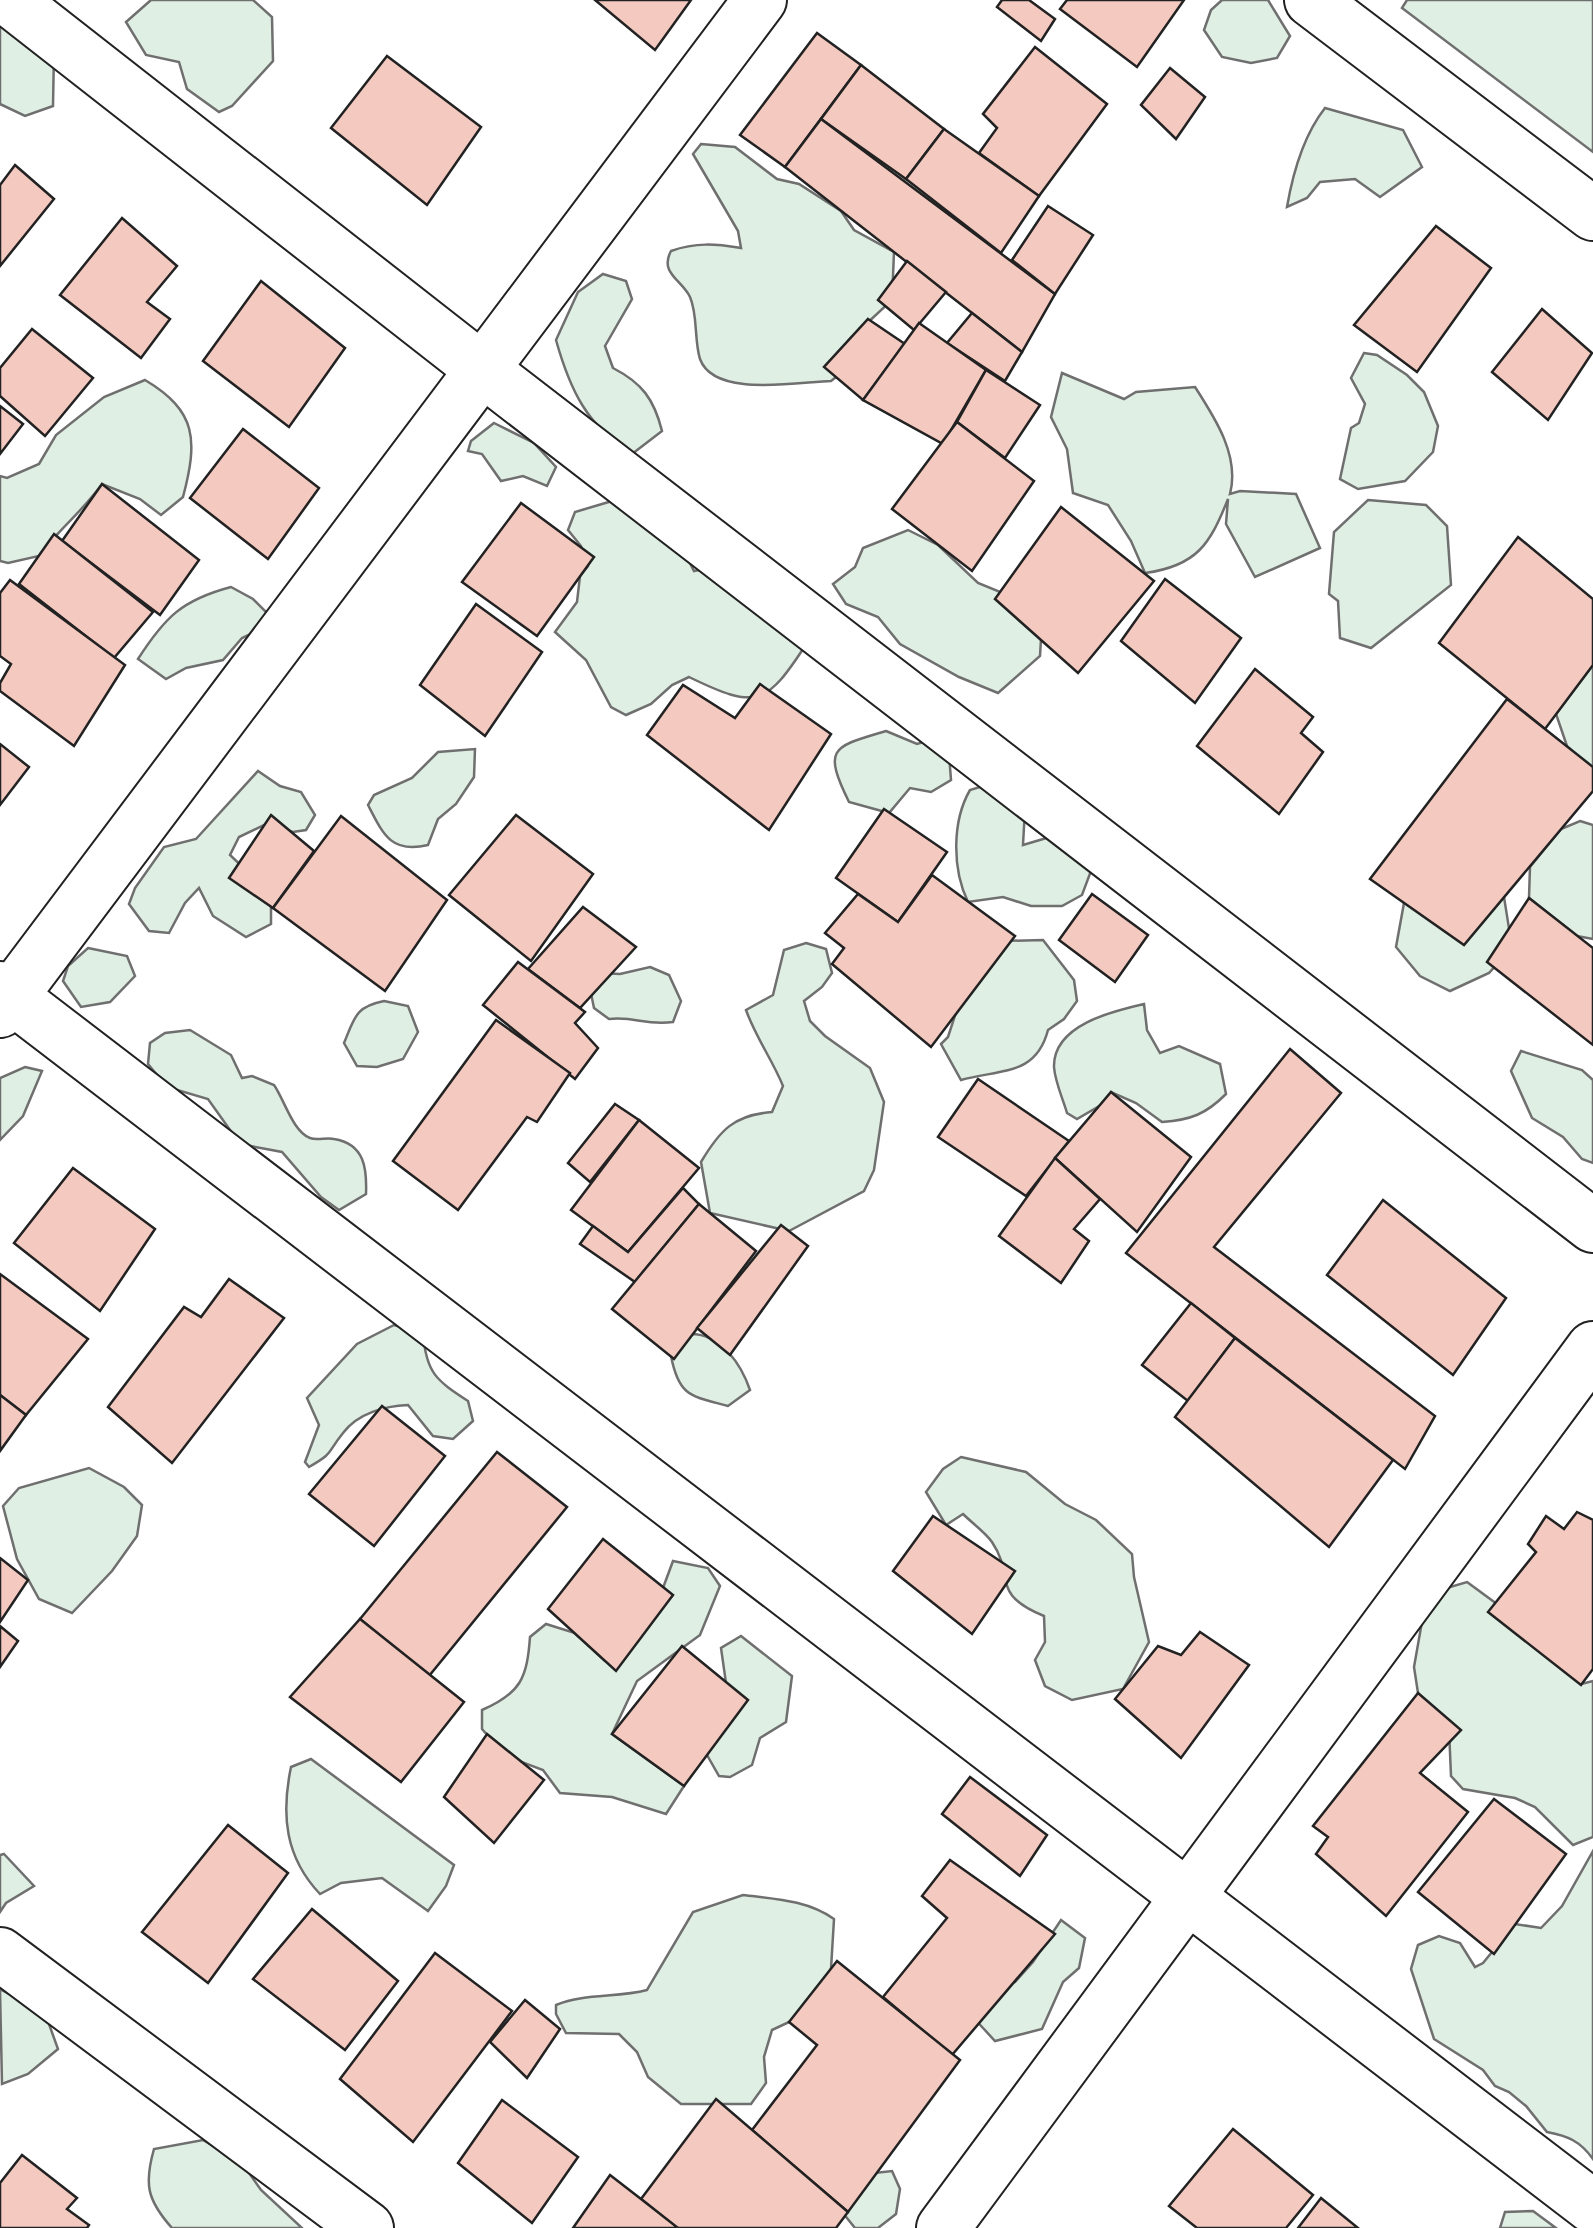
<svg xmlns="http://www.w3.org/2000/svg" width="1593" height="2228" viewBox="0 0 1593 2228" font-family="Signika,sans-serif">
  <rect width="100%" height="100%" fill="#fff"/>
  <g fill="#e0efe3" stroke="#6f6f6f" stroke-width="2.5">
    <path d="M151 0H253L272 17 273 61 232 106 219 112 187 89 179 62 146 55 126 22Z"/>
    <path d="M1222 0H1268L1290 36 1277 58 1251 63 1222 57 1204 30 1211 10Z"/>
    <path d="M1407 0H1593V152L1402 8Z"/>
    <path d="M0 16 13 36 54 52 53 106 25 116 0 104Z"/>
    <path d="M1325 108 1403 130 1422 167 1380 197 1355 179 1320 182 1307 198 1287 207C1293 172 1303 136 1325 108Z"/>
    <path d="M701 144 735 147 777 179 799 184 841 211 854 230 894 252 892 300 849 340 840 374 831 381C797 382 714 398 700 359 694 340 698 315 690 297 682 280 659 273 671 251 696 242 716 244 741 248L738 231 693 154Z"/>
    <path d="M603 274 626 281 632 299 605 346 613 368C642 383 654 399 662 431L632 454C587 426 570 390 556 340L578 292Z"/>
    <path d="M1364 353 1377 355 1407 375 1424 392 1438 426 1433 452 1405 481 1358 489 1340 479 1351 428 1359 423 1365 404 1351 378Z"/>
    <path d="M1062 373 1124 399 1136 392 1195 387C1215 418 1240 456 1230 494L1240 491 1296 494 1320 548 1255 577 1226 524 1228 499C1210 544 1197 566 1145 573L1131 541 1108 505 1073 493 1067 449 1051 417Z"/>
    <path d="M145 380C197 411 198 440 183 497L161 515 140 499 102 484C83 511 58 530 39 556L8 563 0 561V476L7 478 39 464 56 435 104 397Z"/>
    <path d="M494 423 534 443 556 467 547 486 523 476 501 481 482 454 468 451 471 441Z"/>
    <path d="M619 499 684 551 694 571 713 567 807 643C766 706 757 710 689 677L672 685 651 704 626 715 611 707 586 660 555 632 577 602 580 576 588 566 581 546 568 530 575 512Z"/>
    <path d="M1368 500 1426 505 1447 526 1451 585 1371 648 1340 638 1338 601 1329 594 1334 532Z"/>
    <path d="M908 530 938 545 978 583 1010 596 1041 639 1040 656 998 693 959 677 900 644 878 617 846 604 833 584 855 567 863 548Z"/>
    <path d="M231 587 253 599 276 622 242 638 223 660 186 668 166 679 138 659C165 617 182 600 231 587Z"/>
    <path d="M1593 665V773L1567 746 1556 714Z"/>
    <path d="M886 731 917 744 941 737 949 754 951 780 931 792 910 788 889 813 849 802C822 747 833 747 886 731Z"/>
    <path d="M475 749 474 777 456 804 438 819 428 845C391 854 383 834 368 805L374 795 412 778 438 752Z"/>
    <path d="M258 771 280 786 301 792 315 815 306 830 293 832 266 824 239 837 230 855 271 894V924L246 937 213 916 199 888 185 903 169 933 149 931 129 904 135 888 164 847 196 839Z"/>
    <path d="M983 786 1025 809 1023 845 1070 831 1094 863 1082 895 1062 906H1031L1003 897 968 902C952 869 952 821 970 790Z"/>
    <path d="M1580 821 1593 825V939L1577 936 1529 898 1530 867 1561 829Z"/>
    <path d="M1408 881 1504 897 1512 947 1489 973 1450 991 1420 976 1396 947Z"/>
    <path d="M1043 940 1074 980 1077 1001 1064 1019 1048 1030C1036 1076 1001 1069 961 1080L941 1044 948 1037 963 991 1002 941Z"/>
    <path d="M806 943 826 949 832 973 822 987 804 1001 810 1021 825 1036 870 1068 884 1102 874 1170 864 1191 789 1231 710 1213 701 1162C720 1130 734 1115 772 1112L783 1086C772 1059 756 1038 746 1010L773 995 784 950Z"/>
    <path d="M88 948 127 956 135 976 110 1002 81 1007 63 981 68 966Z"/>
    <path d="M650 967 669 975 681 1001 673 1022C646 1026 635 1016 609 1019L594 1008 589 984 600 973 620 974Z"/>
    <path d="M384 1001 408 1006 418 1032 403 1059 377 1067 357 1066 344 1043C355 1017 355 1007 384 1001Z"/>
    <path d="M1144 1004 1147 1030 1160 1053 1179 1046 1220 1064 1226 1094C1206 1114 1191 1120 1162 1122L1136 1103 1111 1092 1101 1105 1077 1119 1067 1113C1063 1099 1055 1082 1054 1067 1053 1025 1113 1011 1144 1004Z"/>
    <path d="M190 1030 231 1055 242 1078 252 1076 274 1085C284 1099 293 1132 310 1138 317 1141 327 1137 334 1139 365 1144 367 1169 366 1194L339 1210 321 1197 282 1152 240 1144 208 1099 167 1087 148 1064 150 1043 165 1033Z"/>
    <path d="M1521 1051 1582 1070 1593 1080V1163L1582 1159 1563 1137 1532 1118 1511 1071Z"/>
    <path d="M25 1067 42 1071 23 1116 0 1140V1078Z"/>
    <path d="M394 1325 423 1333C426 1373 436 1380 468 1401L473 1421 453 1439 433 1436 408 1405C385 1406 358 1413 343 1433 326 1454 335 1452 309 1467L305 1462 319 1425 307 1398 357 1344Z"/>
    <path d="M691 1334C721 1334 741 1364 750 1390L728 1406C691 1396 679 1397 671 1356L674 1358Z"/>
    <path d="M961 1457 1026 1472 1065 1504 1096 1520 1132 1554 1134 1577 1149 1642 1123 1689 1072 1700 1045 1686 1035 1660 1045 1642 1044 1616C989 1593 1016 1578 992 1542 985 1532 972 1523 963 1514L946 1525 926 1492 943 1469Z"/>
    <path d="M89 1468 124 1487 142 1505 137 1536 112 1571 72 1613 39 1599 17 1559 3 1506 19 1488Z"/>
    <path d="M673 1561 708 1568 720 1586 700 1635 637 1681 612 1734 684 1786 666 1814 612 1797 560 1793 543 1770 506 1756 482 1729V1710C521 1693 527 1678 530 1637L546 1624 575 1633 604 1660 619 1654 672 1596 663 1588Z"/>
    <path d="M1467 1582 1516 1618 1581 1684 1593 1681V1837L1573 1845 1535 1807 1515 1798 1463 1789 1451 1776 1449 1729 1418 1693 1414 1667 1423 1616 1433 1592Z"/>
    <path d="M741 1636 792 1676 786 1722 760 1738 752 1765 730 1777 719 1776 707 1755 728 1697 721 1648Z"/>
    <path d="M311 1759 454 1865 446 1886 428 1911 382 1878 341 1883 320 1894C285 1857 281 1815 291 1767Z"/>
    <path d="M1593 1851V2159C1580 2141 1568 2136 1547 2132L1526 2106 1509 2092 1495 2086 1483 2070 1434 2039 1411 1969 1418 1945 1439 1936 1460 1943 1475 1967 1483 1963 1515 1924 1541 1928 1562 1906Z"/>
    <path d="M4 1854 34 1886 6 1903 0 1912V1855Z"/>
    <path d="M743 1895C775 1899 807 1900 834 1919L831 1969 802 2016 772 2030 764 2057 766 2083 751 2104H681L648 2077 637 2052 619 2034 566 2033 556 2014V2005C585 1993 617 1998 647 1990L693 1912Z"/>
    <path d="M1061 1920 1085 1938 1079 1968 1063 1982 1042 2029 995 2041 971 2015 994 1981 1015 1982 1033 1962Z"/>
    <path d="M0 1989 45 2013 58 2049 28 2074 2 2084Z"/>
    <path d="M203 2140 242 2163 261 2190 302 2228H172C147 2200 144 2184 154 2149Z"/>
    <path d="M892 2171 900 2189 896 2214 878 2228H855L830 2197 857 2175Z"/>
    <path d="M1533 2211 1556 2228H1500L1505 2212Z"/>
  </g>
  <g fill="#f3c9c0" stroke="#222" stroke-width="2.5">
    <path d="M595 0H691L655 50Z"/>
    <path d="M1002 0H1029L1055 19 1041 41 997 7Z"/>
    <path d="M1067 0H1184L1137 67 1060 9Z"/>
    <path d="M817 33 861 65 785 167 740 135Z"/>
    <path d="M1035 47 1107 104 1039 196 979 153 997 128 983 114Z"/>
    <path d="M387 56 481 127 427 205 331 128Z"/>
    <path d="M861 65 944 129 906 179 821 119Z"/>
    <path d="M1170 68 1205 97 1176 139 1141 105Z"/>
    <path d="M821 119 1055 294 1022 352 785 167Z"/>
    <path d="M944 129 1039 196 1001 253 906 179Z"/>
    <path d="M15 165 54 199 0 266V185Z"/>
    <path d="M1048 206 1093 235 1055 294 1012 260Z"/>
    <path d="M122 218 177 266 147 302 170 319 141 358 60 295Z"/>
    <path d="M1436 226 1491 268 1417 372 1354 325Z"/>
    <path d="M907 261 946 292 914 330 878 300Z"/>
    <path d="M261 281 345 348 289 427 203 361Z"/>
    <path d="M1542 309 1592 353 1548 420 1492 372Z"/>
    <path d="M972 313 1022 352 1005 381 947 343Z"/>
    <path d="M868 319 905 344 863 400 824 367Z"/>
    <path d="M919 323 986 370 943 444 863 400Z"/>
    <path d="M32 329 93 378 45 436 0 396V368Z"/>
    <path d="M986 370 1040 405 1005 458 957 422Z"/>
    <path d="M0 406 23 424 0 454Z"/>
    <path d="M957 422 1034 481 972 571 892 509Z"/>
    <path d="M243 429 319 488 268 559 190 498Z"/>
    <path d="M102 484 199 560 160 615 62 541Z"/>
    <path d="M521 503 594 557 537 636 462 582Z"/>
    <path d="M1061 507 1154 581 1078 673 995 599Z"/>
    <path d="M54 534 153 612 114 658 19 584Z"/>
    <path d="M1518 537 1593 599V665L1545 729 1439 643Z"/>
    <path d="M1165 579 1241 638 1195 703 1121 641Z"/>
    <path d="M10 580 125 665 74 746 0 691V683L11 664 0 656V593Z"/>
    <path d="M476 604 542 652 485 736 420 685Z"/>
    <path d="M1255 669 1313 717 1301 733 1323 752 1279 814 1197 746Z"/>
    <path d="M760 684 831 734 769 830 647 735 683 685 735 718Z"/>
    <path d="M1507 699 1593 767V791L1464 945 1370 879Z"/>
    <path d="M0 744 29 767 0 805Z"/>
    <path d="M884 809 947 852 898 922 836 878Z"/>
    <path d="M271 815 314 851 273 908 229 878Z"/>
    <path d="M516 815 593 874 531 961 449 895Z"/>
    <path d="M341 816 447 900 385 991 273 908Z"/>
    <path d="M932 875 1015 936 931 1047 832 964 844 948 825 933 858 894 898 922Z"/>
    <path d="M1092 894 1148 935 1115 982 1059 940Z"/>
    <path d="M1529 898 1593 948V1045L1487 962Z"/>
    <path d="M583 907 636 947 580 1008 528 969Z"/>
    <path d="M518 962 585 1012 575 1023 598 1048 575 1079 483 1005Z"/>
    <path d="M496 1020 570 1073 537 1122 527 1117 458 1210 393 1161Z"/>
    <path d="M1290 1049 1341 1093 1214 1247 1435 1416 1405 1469 1126 1253Z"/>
    <path d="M978 1079 1069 1141 1026 1196 938 1137Z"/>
    <path d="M1111 1092 1191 1157 1137 1232 1055 1158Z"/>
    <path d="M615 1104 639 1120 590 1182 568 1163Z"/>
    <path d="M639 1120 699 1168 628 1252 571 1210Z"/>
    <path d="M1055 1158 1100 1199 1074 1229 1089 1241 1061 1283 999 1236Z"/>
    <path d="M73 1168 155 1229 100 1311 14 1243Z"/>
    <path d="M683 1188 699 1204 635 1282 580 1244 593 1226 628 1252Z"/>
    <path d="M1383 1200 1506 1298 1453 1375 1327 1275Z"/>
    <path d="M699 1204 756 1251 674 1359 612 1309Z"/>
    <path d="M781 1225 808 1246 730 1355 697 1328Z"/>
    <path d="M0 1274 88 1339 26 1415 0 1395Z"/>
    <path d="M229 1279 284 1318 172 1463 108 1407 184 1307 201 1317Z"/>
    <path d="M1191 1303 1235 1338 1188 1401 1142 1365Z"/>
    <path d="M1235 1338 1393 1460 1329 1547 1175 1417Z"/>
    <path d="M0 1395 26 1415 0 1451Z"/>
    <path d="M382 1406 445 1456 374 1546 309 1494Z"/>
    <path d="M497 1452 567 1507 429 1676 360 1619Z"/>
    <path d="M1577 1512 1593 1520V1669L1581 1685 1488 1612 1536 1552 1528 1544 1546 1516 1564 1529Z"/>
    <path d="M933 1516 1015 1571 972 1634 893 1571Z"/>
    <path d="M603 1539 673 1595 616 1671 548 1609Z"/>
    <path d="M0 1558 28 1580 0 1622Z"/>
    <path d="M360 1619 464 1702 401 1782 290 1697Z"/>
    <path d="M0 1626 18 1641 0 1667Z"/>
    <path d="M1200 1632 1249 1665 1181 1758 1115 1699 1158 1646 1181 1655Z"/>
    <path d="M682 1646 748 1700 684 1786 612 1734Z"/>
    <path d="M1418 1693 1461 1730 1420 1773 1468 1812 1386 1916 1316 1854 1328 1837 1313 1826Z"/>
    <path d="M487 1734 544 1780 494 1843 444 1797Z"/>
    <path d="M970 1777 1047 1835 1020 1876 942 1814Z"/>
    <path d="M1494 1799 1566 1854 1494 1954 1418 1892Z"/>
    <path d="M228 1825 288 1873 208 1983 142 1932Z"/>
    <path d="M950 1860 1055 1934 952 2055 883 1997 947 1918 922 1896Z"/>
    <path d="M312 1909 398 1981 345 2050 253 1979Z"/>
    <path d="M435 1953 512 2011 413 2142 340 2079Z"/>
    <path d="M837 1961 960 2060 848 2212 752 2130 817 2045 789 2022Z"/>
    <path d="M525 2000 560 2029 527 2078 490 2042Z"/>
    <path d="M716 2099 848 2212 836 2228H677L641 2199Z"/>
    <path d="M502 2100 578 2157 532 2223 458 2163Z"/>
    <path d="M1233 2129 1313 2195 1286 2228H1197L1169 2206Z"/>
    <path d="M22 2155 77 2198 67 2209 89 2225 87 2228H0V2183Z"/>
    <path d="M610 2175 641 2199 678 2228H573Z"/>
    <path d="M1321 2198 1358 2228H1298Z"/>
  </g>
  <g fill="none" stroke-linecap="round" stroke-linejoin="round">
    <g stroke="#222" stroke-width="56">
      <g id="minor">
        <path d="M10 0 483 370 1593 1226"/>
        <path d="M1311 0 1593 214"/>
        <path d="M0 988 1593 2207"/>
        <path d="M0 1011 760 0"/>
        <path d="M0 1954 367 2228"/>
        <path d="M943 2228 1593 1348"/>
      </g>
    </g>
    <use href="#minor" stroke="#fff" stroke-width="52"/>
  </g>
</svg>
